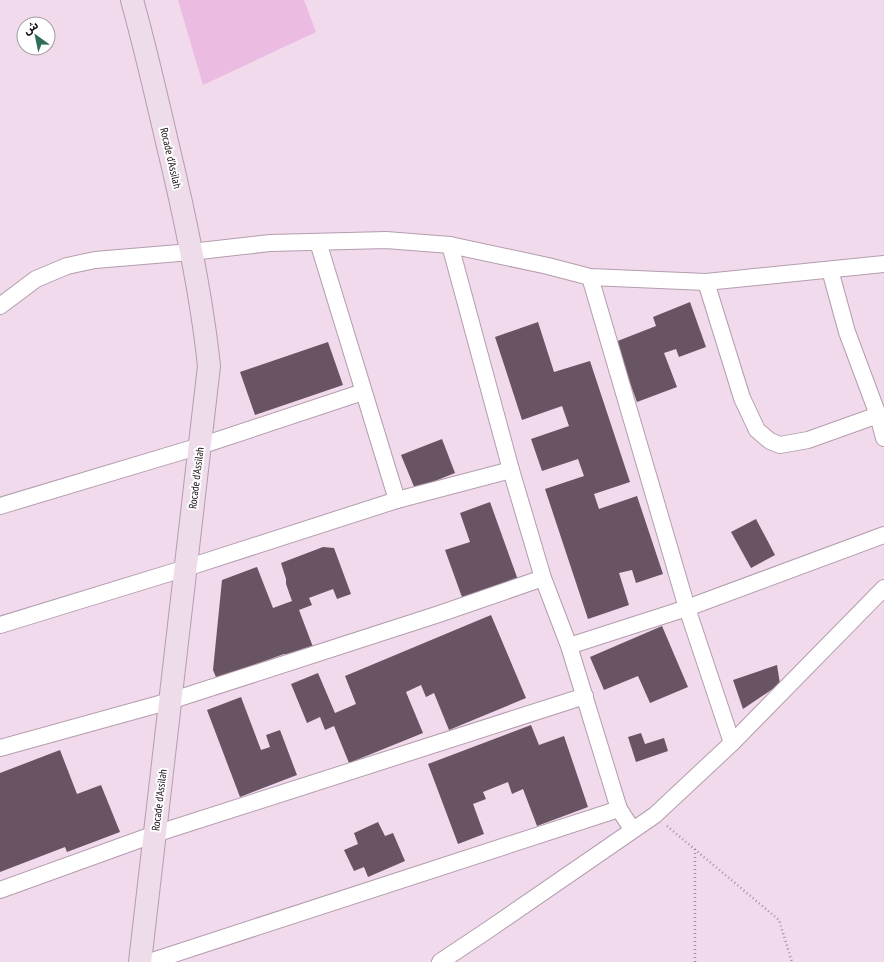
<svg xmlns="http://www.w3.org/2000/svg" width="884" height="962" viewBox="0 0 884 962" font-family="'PT Sans Narrow','Noto Sans Arabic',sans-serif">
  <rect width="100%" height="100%" fill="#f1daec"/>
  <path fill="#ebbbe1" d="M178 0H304L316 32 203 85Z"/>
  <g fill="#685463">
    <path d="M690 302 706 347 679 357 676 349 664 353 677 387 637 402 615 342 656 326 653 317Z"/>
    <path d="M538 322 554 372 590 361 630 482 594 494 599 509 637 496 663 574 636 583 632 570 619 573 629 605 588 619 545 489 584 476 578 459 542 471 531 439 569 426 562 406 522 420 495 337Z"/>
    <path d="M328 342 343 385 255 415 240 372Z"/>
    <path d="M442 439 455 473 415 489 401 455Z"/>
    <path d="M490 502 518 580 463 600 445 550 470 542 460 513Z"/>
    <path d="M756 519 775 555 751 568 731 532Z"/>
    <path d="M323 547 334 548 351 594 337 599 333 589 309 598 312 605 299 610 313 647 293 655 284 654 235 672 218 682 213 670 222 580 257 567 273 608 292 601 286 584V579L281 563Z"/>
    <path d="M491 615 526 698 449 730 434 693 426 697 421 685 406 692 423 733 349 763 334 726 325 730 320 717 307 723 291 684 318 673 335 713 356 704 345 676Z"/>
    <path d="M662 626 688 687 650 703 638 676 604 690 590 657Z"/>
    <path d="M777 665 780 684 743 709 733 680Z"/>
    <path d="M241 697 261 750 270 747 266 735 280 730 297 775 240 797 207 710Z"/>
    <path d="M531 725 539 745 564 736 588 807 537 826 523 789 512 794 508 782 483 792 486 799 473 804 484 834 458 844 428 764Z"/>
    <path d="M641 733 645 744 664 738 668 751 636 762 628 737Z"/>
    <path d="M60 750 77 794 101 785 120 832 67 852 65 847 0 872V773Z"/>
    <path d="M378 822 385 836 393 833 405 861 368 877 364 867 354 871 344 850 358 844 354 833Z"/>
  </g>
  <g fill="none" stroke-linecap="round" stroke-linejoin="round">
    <g stroke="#b39dae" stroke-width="18">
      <g id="street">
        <path d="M318 242C344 328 370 414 397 500"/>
        <path d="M450 245 511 470 543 578 569 646 619 809 632 829"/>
        <path d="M830 270 847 332 878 415 884 438"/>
        <path d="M590 277 687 608 732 743"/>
        <path d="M706 282 742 398 757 430 770 441 780 445 808 440 878 415"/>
        <path d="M0 306 36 279 67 266 95 260 191 252 270 243 386 240 450 245 548 266 590 277 706 282 884 264"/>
        <path d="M0 506 200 446 363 392"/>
        <path d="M0 625 186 568 397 500 511 470"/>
        <path d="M569 646 687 608 884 535"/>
        <path d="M0 748 170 701 439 614 543 578"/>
        <path d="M0 890 155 834 585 696"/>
        <path d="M149 962 619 809"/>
        <path d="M440 962 488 930 655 815 732 743 884 588"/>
      </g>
    </g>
    <g stroke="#b39dae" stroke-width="24">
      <path id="secondary" d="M132 0C145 47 156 94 167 142 185 216 201 290 209 366L140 962"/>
    </g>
    <g stroke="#a1909e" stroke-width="2.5" stroke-dasharray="1 3" stroke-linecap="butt">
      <path d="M667 826 779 920 792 962"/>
      <path d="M695 849V962"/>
    </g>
    <use href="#street" stroke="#fff" stroke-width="16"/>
    <use href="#secondary" stroke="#eedceb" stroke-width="22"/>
  </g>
  <g text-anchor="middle" stroke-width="4" stroke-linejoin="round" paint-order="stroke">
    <g font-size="11" fill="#10090f" stroke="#fff">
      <text transform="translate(171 158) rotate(77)" y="4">Rocade d'Assilah</text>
      <text transform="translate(196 478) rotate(-83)" y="4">Rocade d'Assilah</text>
      <text transform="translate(159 800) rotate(-83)" y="4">Rocade d'Assilah</text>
    </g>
  </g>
  <g transform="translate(36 36) rotate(327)"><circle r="19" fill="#ffffff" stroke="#9f9d9f"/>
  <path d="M0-3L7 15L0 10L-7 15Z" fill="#2e6d5a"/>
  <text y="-6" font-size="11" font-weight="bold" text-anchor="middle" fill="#10090f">ش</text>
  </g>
</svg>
